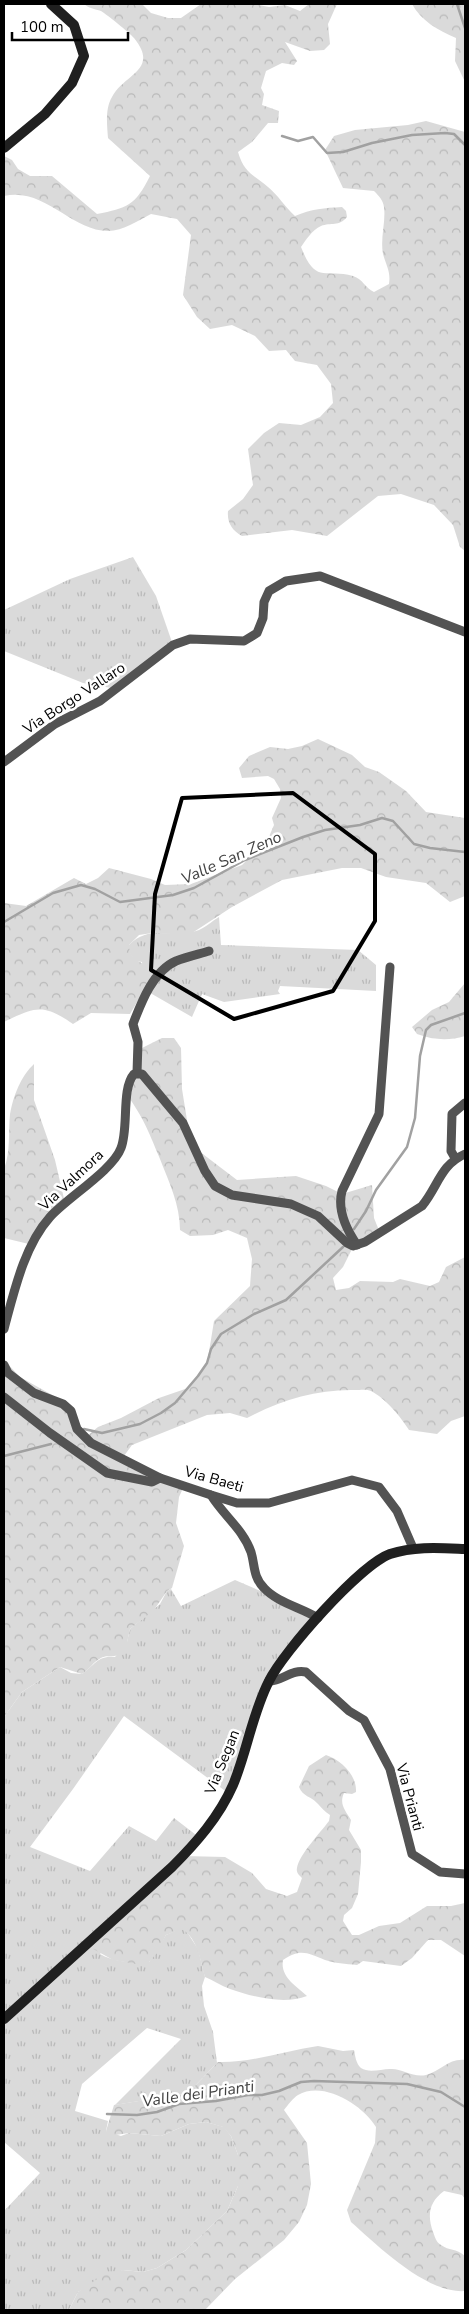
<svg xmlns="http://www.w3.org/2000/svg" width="469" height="2314" viewBox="0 0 469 2314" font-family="'Nunito Sans',sans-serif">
  <defs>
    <pattern id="grass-tufts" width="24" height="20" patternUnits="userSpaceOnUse" patternTransform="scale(1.25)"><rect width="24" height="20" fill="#dadada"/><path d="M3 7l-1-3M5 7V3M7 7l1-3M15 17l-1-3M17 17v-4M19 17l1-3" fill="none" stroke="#b9b9b9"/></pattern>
    <pattern id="forest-crowns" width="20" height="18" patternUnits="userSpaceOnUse" patternTransform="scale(1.25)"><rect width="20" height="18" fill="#dadada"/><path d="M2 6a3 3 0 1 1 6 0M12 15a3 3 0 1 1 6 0" fill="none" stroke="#b9b9b9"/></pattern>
  </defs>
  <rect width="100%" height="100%" fill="#fff"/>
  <g fill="url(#grass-tufts)">
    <path d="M133 557 156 596 173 645 117 689 83 683 4 651V610L70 579Z"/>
    <path d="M219 917 221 945 358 950 376 965V991L280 986 278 991 280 994 224 1002 202 994 192 1017 145 990 142 962 135 961 129 952V945C150 924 169 939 196 931 204 929 212 921 219 917Z"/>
    <path d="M235 1580 319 1616 268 1684 228 1793 124 1716 73 1789 30 1847 90 1871 129 1826 156 1841 174 1818 200 1838 100 1954C116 1963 131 1962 149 1962L166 1935 182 1928 187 1932 198 1949 205 1977 202 1986 204 2006 213 2032 217 2063 188 2093 115 2105 181 2039 147 2028 82 2084 75 2111 108 2121 106 2131 121 2136 129 2133 161 2136 189 2124 206 2122 224 2127 231 2136 238 2155V2186L227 2211 186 2250 157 2268 143 2272 123 2270 78 2292 69 2310H4V2211L40 2173 4 2142V1717L22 1692 60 1667 71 1673 82 1674C95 1665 98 1655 115 1657L127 1642 130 1629 160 1604 167 1591 171 1589 181 1606Z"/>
  </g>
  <g fill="url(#forest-crowns)">
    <path d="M84 4H142L151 13 168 18H181L201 4H254L269 7 285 5 300 11 309 4H337L328 24 330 44 324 50 310 51 285 42 297 61 294 65 282 63 266 71 261 88 264 94 262 105 279 111 278 123H268L252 142 238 152C244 173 253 174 268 187 278 195 285 207 295 216 311 209 325 208 342 207L346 211 347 217C339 227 331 222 321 226 312 230 306 240 301 247 316 285 324 268 353 276 363 279 365 288 374 292L389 284C391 272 386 265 383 254 380 238 386 222 384 207 383 200 379 196 374 191L343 188 325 150 334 136 355 130 408 125 426 121 465 132V551L460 547 453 525 434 505 401 494 378 496 327 536 292 530 242 536C232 530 227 523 228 511L243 499 253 485 248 449 264 433 279 423 301 425 320 417 333 403 331 384 317 365 295 361 286 350 269 351 255 336 232 325 210 329 197 317 183 295 191 235 177 219 151 214C139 220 123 231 108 231 71 231 45 187 4 196V156L12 160 18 169 30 176H52L97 214C127 208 135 206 150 176L108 138C107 124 105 109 112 97 124 74 160 70 134 38 130 33 106 14 101 11 95 9 88 8 84 4Z"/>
    <path d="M412 4H465V82L455 61 456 38C438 30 421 21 412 4Z"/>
    <path d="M318 739 352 755 365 767 379 772 406 791 426 812 465 818V896L450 902 426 883 386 877 361 868H342L282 880 232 907 189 935 152 933 139 935 129 945C129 960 141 962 152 968V977L130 1014 91 1013 73 1024C43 1003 35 1007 4 1022V903L26 906 74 878 86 884 98 878 109 868 151 879 165 885 191 884 242 865 268 839 274 825 272 818 281 798 280 789 274 779 268 776 242 778 239 768 249 756 270 747 288 749 302 746Z"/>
    <path d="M465 983V1036C448 1041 434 1040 417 1034L412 1027 432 1010 449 1002Z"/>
    <path d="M162 1038H174L181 1048 182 1089 191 1145 237 1180 296 1176 326 1186 342 1194 372 1185 374 1218 380 1233 353 1247 343 1267 333 1278 336 1290 349 1288 360 1281 393 1282 400 1279 430 1286 439 1282 446 1267 465 1257V1416L451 1421 437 1434 409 1430C401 1417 385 1398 371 1391 367 1389 360 1390 356 1390 317 1389 281 1400 247 1418L230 1413 207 1415 132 1445 121 1460 184 1486 179 1497 176 1523 184 1546 172 1588 167 1591 154 1610 130 1629 125 1652C113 1659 109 1654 101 1658 94 1661 89 1670 82 1674L60 1667 22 1692 4 1717V1360L20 1377 54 1396 71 1410 87 1436 98 1427 121 1418 159 1398 188 1388 207 1364 214 1321 250 1286 252 1259 247 1238 228 1230 213 1235 190 1236 180 1230C180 1205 169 1182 160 1159 150 1135 145 1121 130 1099L140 1049Z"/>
    <path d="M34 1064V1100L55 1160 65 1203 33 1245 4 1238V1169C11 1151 8 1132 10 1114 13 1096 21 1076 34 1064Z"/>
    <path d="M326 1755C341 1760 357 1775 356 1792L352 1794 344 1793C339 1804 345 1810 351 1820L349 1830 361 1850V1862L358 1894 352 1908 344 1915 343 1921 352 1935H359L379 1926 400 1923 427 1906H451L465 1903V1956L441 1940H428L412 1958 401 1966 363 1961 357 1965C346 1964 334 1963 325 1960 308 1953 300 1948 283 1960 280 1977 296 1986 307 1996 284 2005 253 1997 230 1989 221 1986 213 1980 205 1977 200 1960 198 1939 182 1929L166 1935 156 1954 149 1962 142 1965 113 1960 88 1946 184 1856 225 1857 252 1873 266 1889 287 1896 297 1892 302 1878C299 1875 296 1873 297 1868 299 1855 320 1833 329 1821L330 1815C324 1811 322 1808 317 1803 311 1796 303 1797 299 1787L309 1766Z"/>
    <path d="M318 2046 343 2051 354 2050C355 2055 356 2064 361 2068 370 2074 383 2068 392 2069 402 2069 414 2078 426 2075 441 2071 449 2058 465 2060V2199L462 2195 444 2191C429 2202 427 2215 433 2232 435 2237 436 2242 441 2245 449 2251 456 2248 465 2256V2291C427 2294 378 2246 351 2222L347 2210 375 2143 376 2127C363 2105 323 2080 298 2095 293 2098 288 2105 284 2110L307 2143 311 2184 307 2205 299 2222 284 2240 235 2279 205 2310H69L78 2292 106 2273 123 2270 143 2272 157 2268 186 2250 227 2211 238 2186V2155L231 2136 223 2127 206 2122 189 2124 161 2136 129 2133 109 2136 106 2131 114 2105 188 2093 218 2062C251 2063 285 2051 318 2046Z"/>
  </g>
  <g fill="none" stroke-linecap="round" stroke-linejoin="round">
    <g stroke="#a1a1a1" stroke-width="2.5">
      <path d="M457 4 465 28"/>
      <path d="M282 136 298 141 313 137 327 153 343 152 372 143 412 135 445 133 454 134 465 145"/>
      <path d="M4 922 53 893 81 885 95 889 120 902 173 895 194 888 245 860 303 837 325 830 360 825 382 818 393 821 414 844 430 848 465 852"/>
      <path d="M354 1229 366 1211 376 1190 407 1147 415 1118 420 1056 426 1030 431 1025 465 1013"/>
      <path d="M84 1429 102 1433 140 1424 161 1413 175 1403 198 1376 207 1363 211 1349 221 1334 254 1314 286 1300 343 1247"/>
      <path d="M4 1456 51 1444"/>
      <path d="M107 2114 137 2115 157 2112 179 2104 216 2101 248 2095H262L279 2091 301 2082 314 2081 407 2084 441 2092 465 2107"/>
    </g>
    <g stroke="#535353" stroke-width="9">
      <path d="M4 762 55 724 100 701 173 645 190 639 244 641 257 633 263 618 264 602 269 591 286 581 320 576 465 632"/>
      <path d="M137 1073 138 1042 133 1024C141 1003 153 971 176 961 186 957 199 954 209 951"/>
      <path d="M455 1158 451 1151 452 1114 465 1103"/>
      <path d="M357 1245C346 1229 337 1210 342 1191L379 1114 390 967"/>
      <path d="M4 1329C14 1292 24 1246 50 1217 67 1198 113 1170 121 1148 129 1128 121 1089 134 1074H142L183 1123 205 1171 215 1186 232 1195 291 1204 318 1216 347 1243 353 1246 365 1242 422 1206C438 1187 440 1165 465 1154"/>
      <path d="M4 1365 8 1373 34 1393 63 1404 71 1411 77 1429 91 1443 160 1478 211 1495 237 1503H269L352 1480 379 1487 397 1511 413 1548"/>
      <path d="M4 1397 50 1433 107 1473 152 1482 160 1478"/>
      <path d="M211 1495C223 1515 243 1529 251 1552 255 1565 253 1577 264 1588 278 1603 300 1607 318 1618"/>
      <path d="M269 1681C283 1681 291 1669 306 1672L349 1711 364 1720 390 1769 412 1854 440 1872 465 1874"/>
    </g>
    <g stroke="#202020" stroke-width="10">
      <path d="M4 148 45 114 72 83 84 56 74 25 51 4"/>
      <path d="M4 2019 172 1867C196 1843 219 1817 233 1785 247 1752 252 1714 269 1681 283 1652 360 1565 390 1554 415 1546 440 1548 465 1549"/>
    </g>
  </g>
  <path fill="none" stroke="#000" stroke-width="4" stroke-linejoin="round" d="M293 793 375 854V921L333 991 234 1019 151 970 155 894 182 798Z"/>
  <g text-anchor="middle" stroke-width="5" stroke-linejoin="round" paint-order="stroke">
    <g font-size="15" fill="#000" stroke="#fff">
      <text transform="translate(74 698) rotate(-33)" y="5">Via Borgo Vallaro</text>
      <text transform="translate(71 1180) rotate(-43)" y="5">Via Valmora</text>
      <text transform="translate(214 1479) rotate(16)" y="5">Via Baeti</text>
      <text transform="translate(222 1762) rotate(-68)" y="5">Via Segan</text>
      <text transform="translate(410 1797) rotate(75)" y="5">Via Prianti</text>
    </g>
    <g font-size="16" font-style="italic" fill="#424242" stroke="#fff">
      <text transform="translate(231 857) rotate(-24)" y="6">Valle San Zeno</text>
      <text transform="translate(198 2093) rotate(-8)" y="6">Valle dei Prianti</text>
    </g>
  </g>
  <rect width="469" height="2314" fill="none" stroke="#000000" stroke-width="10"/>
  <path d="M12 32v8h116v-8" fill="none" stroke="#000000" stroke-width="2.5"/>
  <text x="20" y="32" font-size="15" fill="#000000" stroke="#ffffff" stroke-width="4" paint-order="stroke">100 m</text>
</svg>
